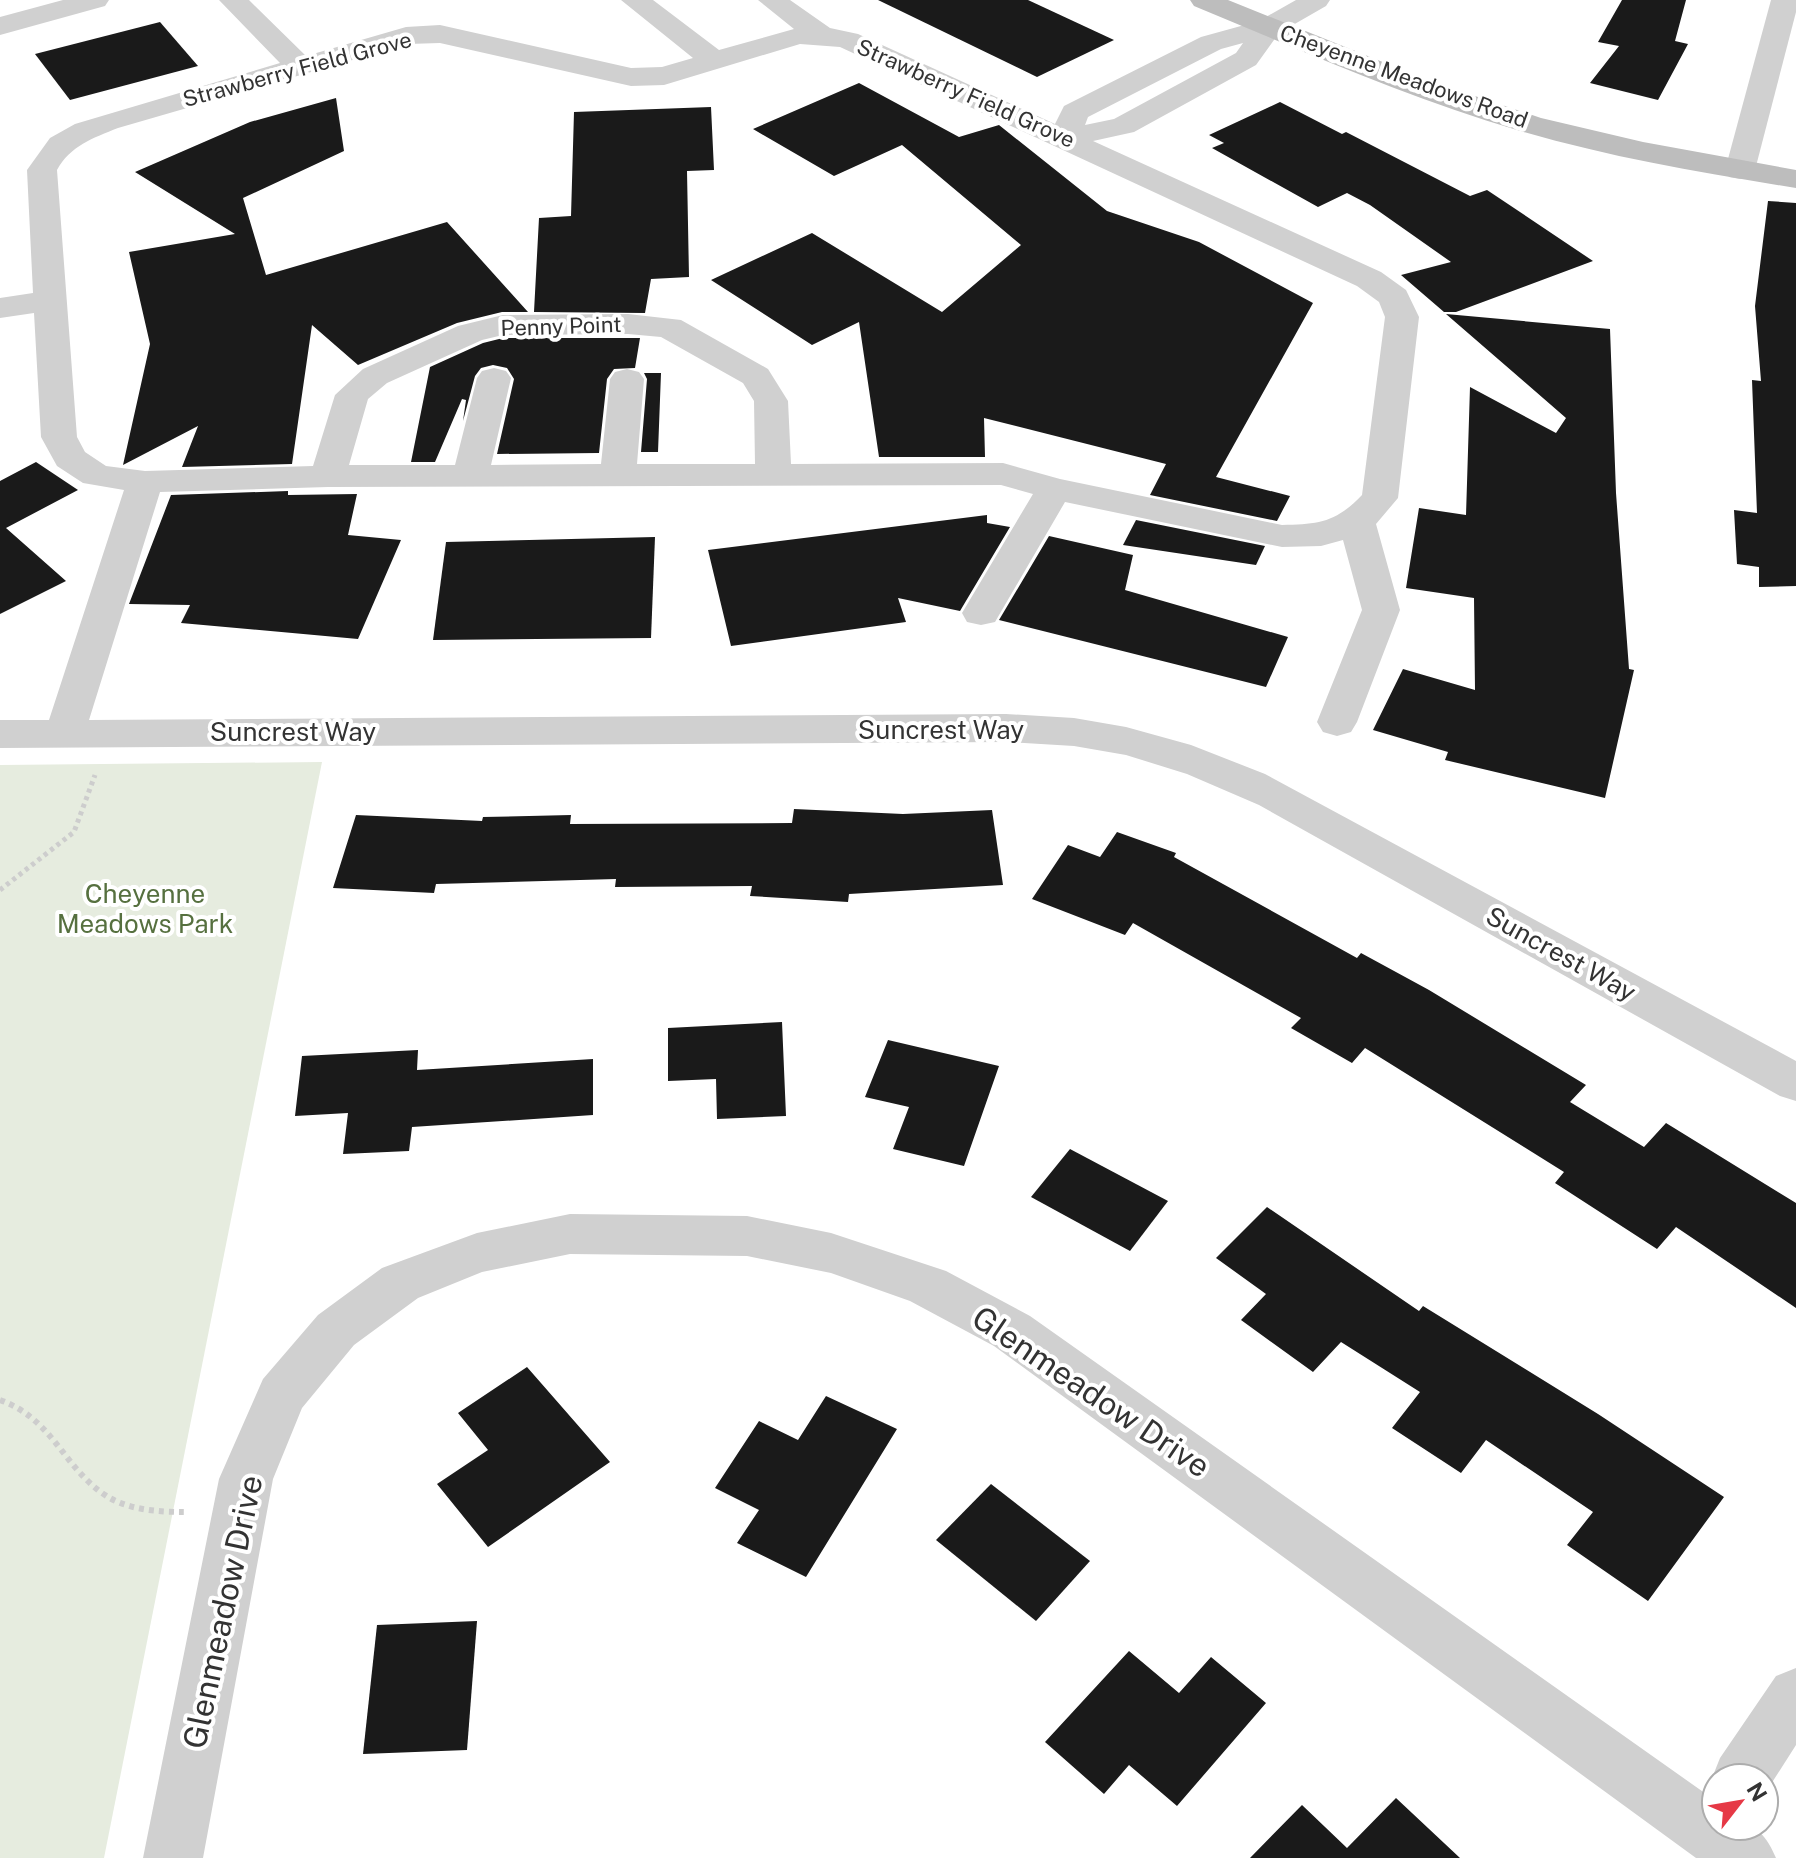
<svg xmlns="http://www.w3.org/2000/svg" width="1796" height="1858" viewBox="0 0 1796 1858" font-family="'Public Sans',sans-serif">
  <rect width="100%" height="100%" fill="#fff"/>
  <path fill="#e6ecdf" d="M322 762 104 1858H0V765Z"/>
  <g fill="#1a1a1a">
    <path d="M878 0H1028L1114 40 1037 77Z"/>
    <path d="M1622 0H1686L1675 41 1688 44 1658 100 1590 83 1619 46 1598 42Z"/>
    <path d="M160 22 198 66 70 100 35 54Z"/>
    <path d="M859 83 959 137 999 125 1107 211 1199 242 1313 303 1216 477 1290 496 1277 521 1150 495 1166 464 984 418 985 457H879L859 322 812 345 711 280 812 233 942 312 1021 245 902 145 834 176 753 129Z"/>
    <path d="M336 98 344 151 243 198 266 275 447 222 528 312H502L457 323 358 365 312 325 292 464 182 467 198 426 123 465 150 344 129 252 235 234 135 172 250 122Z"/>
    <path d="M1280 102 1342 134 1346 132 1470 196 1487 190 1593 261 1456 312H1444L1401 275 1451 262 1370 205 1347 193 1318 207 1212 148 1224 143 1209 135Z"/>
    <path d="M711 107 714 170 687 171 689 277 651 279 645 313 534 312 539 218 571 216 574 112Z"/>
    <path d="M1768 201 1796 203V586L1759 587V567L1737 564 1734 510 1757 513 1752 380 1761 381 1755 306Z"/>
    <path d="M1446 314 1610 329 1616 493 1629 669 1634 670 1605 798 1445 760 1448 752 1373 730 1403 669 1475 690 1474 598 1406 588 1419 508 1466 515 1470 387 1556 433 1566 418Z"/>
    <path d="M503 338H640L635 368 614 369 607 379 599 453 497 454 514 379 507 368 493 365 481 368 475 376 463 421 466 400 462 399 435 462H411L430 367 483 343Z"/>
    <path d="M644 373H661L658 452H641L647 379Z"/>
    <path d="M36 462 78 490 6 528 66 581 0 614V481Z"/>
    <path d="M288 491V495L357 494 348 535 401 540 358 639 181 623 190 605 129 604 171 495Z"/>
    <path d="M987 515V523L1010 527 960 611 898 598 906 622 731 646 708 550Z"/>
    <path d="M1136 520 1265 546 1256 565 1123 545Z"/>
    <path d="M1049 536 1133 555 1125 590 1288 637 1266 687 999 620Z"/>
    <path d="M655 537 651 638 433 640 446 542Z"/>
    <path d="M794 809 903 814 992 810 1003 885 849 894 848 902 750 896 752 886 615 887 616 879 436 884 434 893 333 888 356 815 482 821 483 817 571 815 570 824 792 823Z"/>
    <path d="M1117 832 1176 853 1174 857 1357 958 1361 953 1429 990 1586 1085 1570 1102 1644 1147 1666 1123 1796 1203V1308L1676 1227 1657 1249 1555 1183 1564 1172 1365 1048 1352 1063 1291 1028 1301 1018 1133 923 1125 935 1032 899 1068 845 1100 857Z"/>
    <path d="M782 1022 786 1116 717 1119 716 1079 668 1081V1028Z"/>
    <path d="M888 1040 999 1066 964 1166 893 1149 909 1107 865 1097Z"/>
    <path d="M418 1050 417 1070 593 1059V1115L412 1127 409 1151 343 1154 348 1113 295 1116 302 1056Z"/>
    <path d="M1070 1149 1168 1201 1130 1251 1031 1197Z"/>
    <path d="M1267 1207 1419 1311 1423 1306 1598 1414 1724 1497 1648 1601 1567 1545 1593 1512 1486 1440 1461 1473 1392 1428 1420 1392 1341 1342 1313 1372 1241 1320 1266 1294 1216 1258Z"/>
    <path d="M527 1367 610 1462 488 1547 437 1484 488 1450 458 1413Z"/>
    <path d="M826 1396 897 1429 806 1577 737 1543 759 1510 715 1488 759 1421 798 1440Z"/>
    <path d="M991 1484 1090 1561 1036 1621 936 1540Z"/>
    <path d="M477 1621 467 1750 363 1754 377 1625Z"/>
    <path d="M1129 1651 1179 1693 1211 1657 1266 1703 1177 1806 1129 1765 1104 1794 1045 1742Z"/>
    <path d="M1396 1798 1460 1858H1250L1302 1805 1347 1848Z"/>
  </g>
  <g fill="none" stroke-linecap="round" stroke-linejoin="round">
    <path stroke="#cdcdcd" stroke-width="5" stroke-dasharray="4 4" stroke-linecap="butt" d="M0 890 74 832 95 775"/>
    <path stroke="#cdcdcd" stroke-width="6" stroke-dasharray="5 5" stroke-linecap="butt" d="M0 1400C53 1419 63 1467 105 1495 127 1510 159 1512 184 1512"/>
    <g fill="#d0d0d0" fill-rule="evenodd">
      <path d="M63 0H109L105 6 0 35V17Z"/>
      <path d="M219 0H249L306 56 406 27 440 25 631 68 662 67 693 58 621 0H653L719 50 794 29 758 0H790L830 28 858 34 1055 124 1064 106 1201 37 1259 21 1296 0H1330L1326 6 1279 33 1256 65 1134 132 1093 141 1381 272 1406 290 1419 317 1398 498 1376 524 1400 610 1357 722 1351 732 1337 736 1323 732 1317 722 1362 610 1343 540 1321 546 1282 547 1065 502 995 622 981 625 967 622 962 613 1033 494 1001 485 328 487 160 492 89 720 1006 714 1074 718 1126 727 1191 745 1265 774 1796 1061V1101L1780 1096 1259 805 1187 774 1126 755 1074 746 1006 742 0 748V720H49L124 490 83 483 57 466 41 437 34 313 0 318V298L33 293 27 170 50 138 75 124 280 63ZM440 43 631 86 664 85 800 44 840 47 1357 286 1379 302 1385 317 1362 495C1335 523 1319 524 1282 525L1060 479 1003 463 791 464 788 401 768 369 681 320 628 314 503 315 458 326 363 369 335 395 313 466 145 471 106 466 85 452 77 437 57 170C70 146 93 138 118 128L408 44ZM1243 43 1236 53 1114 119 1085 125 1088 117 1221 49ZM628 334 661 337 743 383 754 401 755 464H637L644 379 639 372 627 369 615 372 610 379 601 464 491 465 511 378 506 371 494 368 482 371 477 378 455 465H349L368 399 387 383 482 340 503 335Z"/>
      <path d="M1771 0H1796V12L1755 170 1751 177 1740 179 1729 177 1725 170Z"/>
      <path d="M570 1214 747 1216 831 1233 946 1271 1030 1316 1716 1801V1826C1751 1826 1761 1823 1776 1858H1696L994 1346 910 1301 831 1273 747 1256 570 1254 482 1272 418 1298 354 1345 302 1408 273 1479 203 1858H143L219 1479 263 1379 318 1315 382 1268 477 1233Z"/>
      <path d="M1796 1668V1745L1764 1795V1778H1716V1788L1712 1778 1720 1758 1776 1676Z"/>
    </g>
    <path fill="#bdbdbd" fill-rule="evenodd" d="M1190 0H1228L1430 81 1541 118 1643 142 1796 170V188C1702 173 1608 157 1517 130 1406 97 1301 50 1194 6Z"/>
  </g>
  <g text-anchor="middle" stroke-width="8" stroke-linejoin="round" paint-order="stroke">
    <g font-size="22" fill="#333" stroke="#fff">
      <text transform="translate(297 69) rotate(-15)" y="8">Strawberry Field Grove</text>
      <text transform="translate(1404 76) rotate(20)" y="8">Cheyenne Meadows Road</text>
      <text transform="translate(966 93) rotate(24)" y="8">Strawberry Field Grove</text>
      <text transform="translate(561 326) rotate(-2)" y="8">Penny Point</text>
    </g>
    <g font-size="26" fill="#333" stroke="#fff">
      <text x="941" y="739">Suncrest Way</text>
      <text x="293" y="741">Suncrest Way</text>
      <text transform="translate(1561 954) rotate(29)" y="9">Suncrest Way</text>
    </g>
    <g font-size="26" fill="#56703f" stroke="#fff">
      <text x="145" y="903">Cheyenne<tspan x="145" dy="30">Meadows Park</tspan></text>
    </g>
    <g font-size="32" fill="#333" stroke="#fff">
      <text transform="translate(1091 1392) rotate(34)" y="11">Glenmeadow Drive</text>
      <text transform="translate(223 1612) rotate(-78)" y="11">Glenmeadow Drive</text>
    </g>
  </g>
  <g transform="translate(1740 1802) rotate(59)"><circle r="38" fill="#ffffff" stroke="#adadad" stroke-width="2"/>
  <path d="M0-6L14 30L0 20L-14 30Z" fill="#e63946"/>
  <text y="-12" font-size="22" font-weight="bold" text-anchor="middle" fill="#333333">N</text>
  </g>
</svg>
